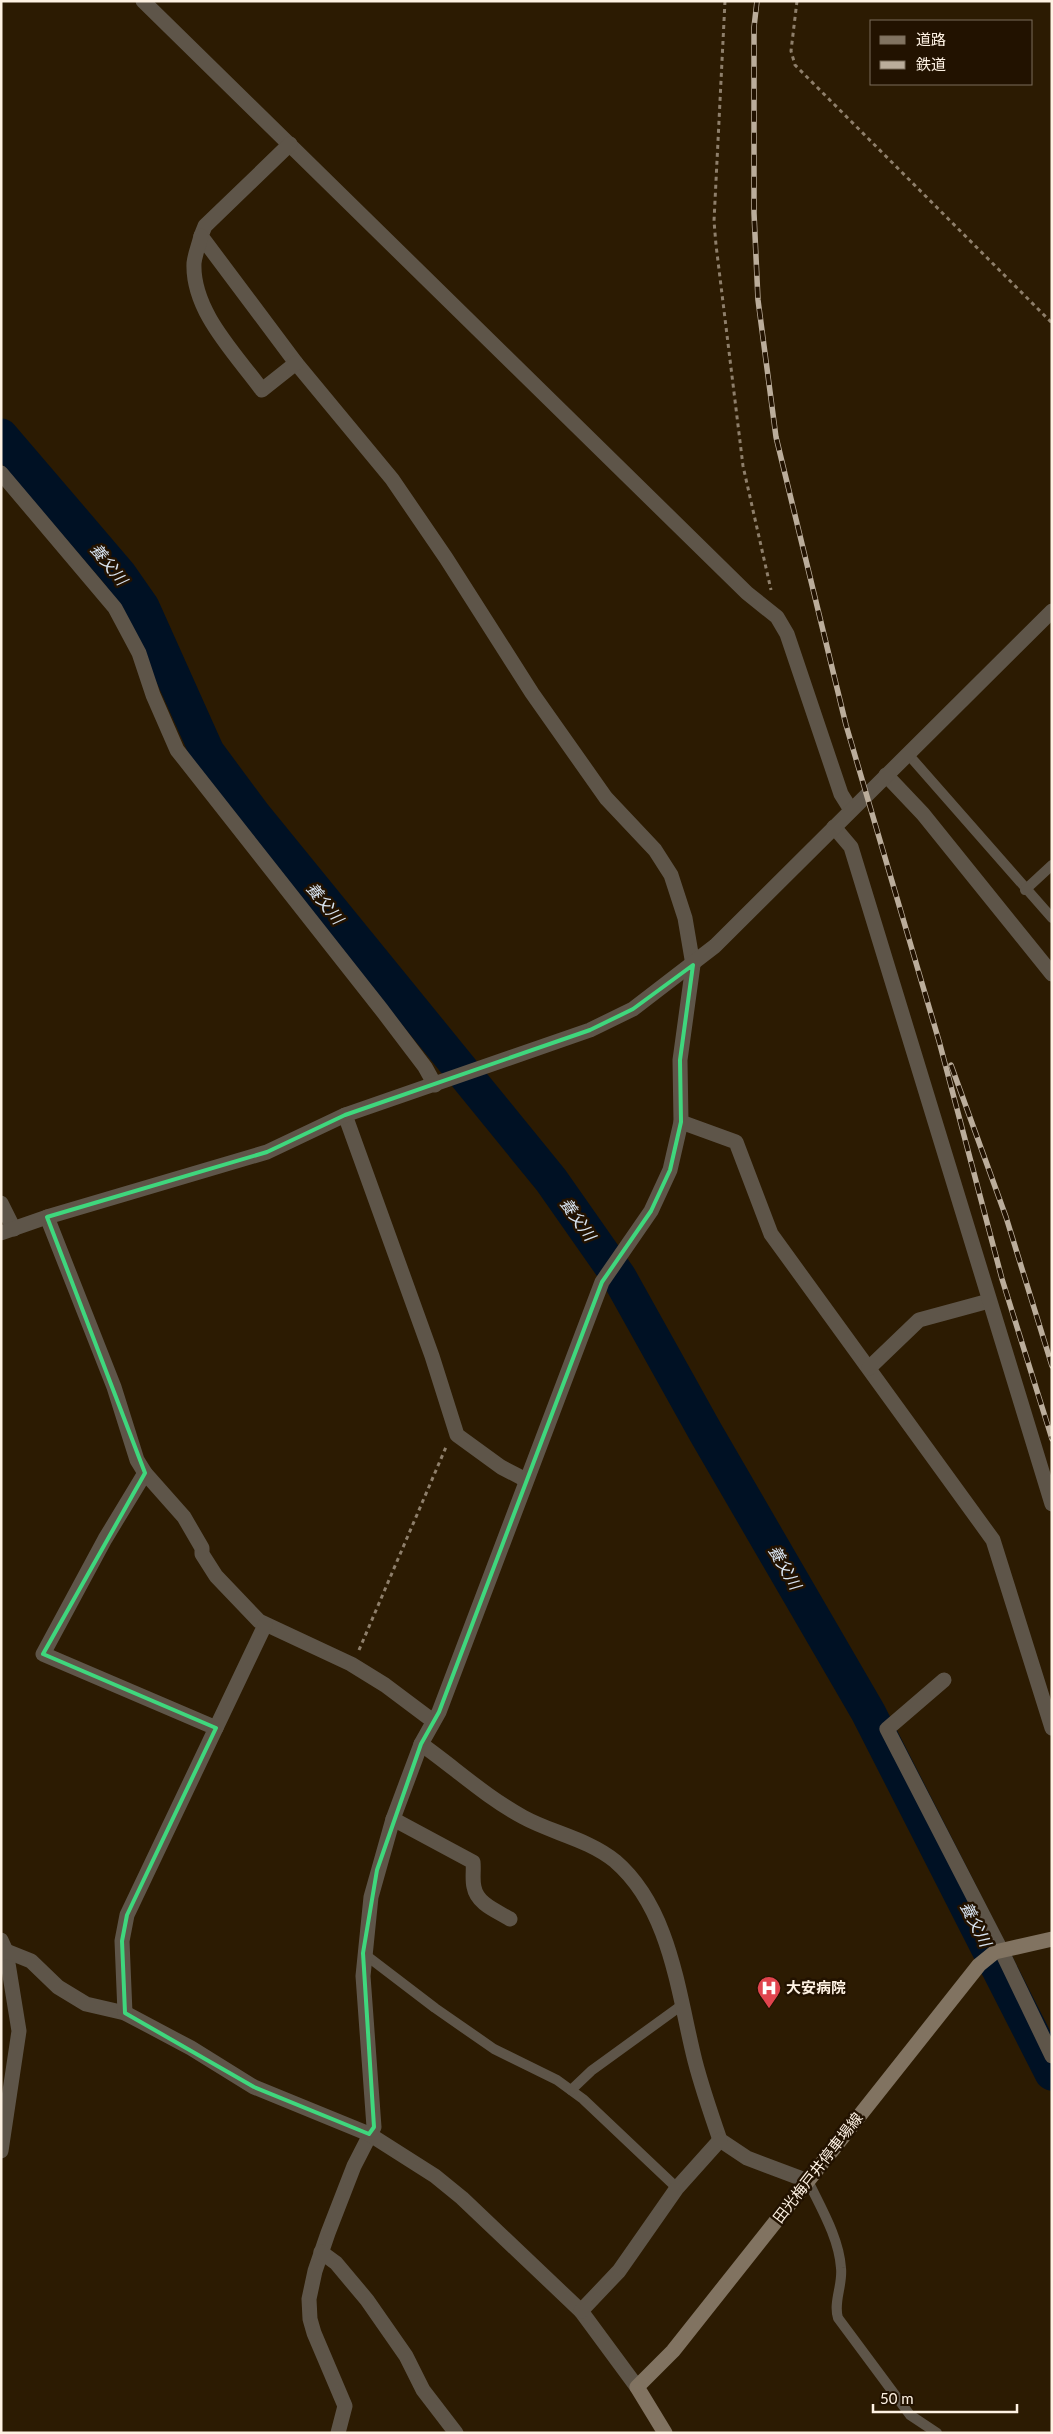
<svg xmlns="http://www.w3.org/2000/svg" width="1053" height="2434" viewBox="0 0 1053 2434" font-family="Lato,'Noto Sans JP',sans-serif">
  <rect width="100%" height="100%" fill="#2c1b02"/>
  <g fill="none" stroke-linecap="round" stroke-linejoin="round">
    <path stroke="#001124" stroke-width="35" d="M1 436 119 574 142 607 207 752 253 814 551 1180 619 1277 706 1433 868 1712 1052 2073"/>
    <g stroke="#8e7f6b" stroke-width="3" stroke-dasharray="4 4" stroke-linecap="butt">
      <path d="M725 1 714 221 716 245 743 466 771 590"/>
      <path d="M797 1 791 51 795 65 1052 323"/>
      <path d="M359 1650 446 1447"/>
    </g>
    <g stroke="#5e5549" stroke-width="10">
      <path d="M907 753 1052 918"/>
      <path d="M1025 890 1052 865"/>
      <path d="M363 1953 435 2008 494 2049 557 2080 583 2099 677 2188"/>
      <path d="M571 2090 591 2071 682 2005"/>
      <path d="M808 2181C821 2208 839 2238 841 2268 843 2285 833 2302 838 2318L910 2415 937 2433"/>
    </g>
    <g stroke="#5e5549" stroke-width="15">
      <path d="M143 1 747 593 777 617 787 634 841 794 851 810"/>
      <path d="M290 144 205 226 201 236 296 363 392 479 446 558 532 693 606 798 655 850 671 875 685 918 693 965 680 1060 681 1122 670 1170 651 1211 602 1282 439 1712 421 1744 393 1819 371 1897 363 1976 374 2127 354 2166 328 2233 315 2271 309 2299 310 2319 314 2333 345 2406 338 2433"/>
      <path d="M201 236C199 245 195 254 194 263 192 311 235 353 262 390L296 363"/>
      <path d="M1 473 115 608 139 653 153 695 177 750 381 1009 425 1067 435 1085"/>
      <path d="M886 775 923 814 1052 974"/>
      <path d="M345 1115 432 1356 457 1435 501 1467 526 1480"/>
      <path d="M681 1122 736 1142 771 1234 993 1540 1052 1728"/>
      <path d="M1 1203 14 1229"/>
      <path d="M47 1217 114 1387 137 1460 145 1473 184 1517 202 1548V1554L216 1576 259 1621 351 1664 385 1685 433 1721"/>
      <path d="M869 1368 919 1320 989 1301"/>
      <path d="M145 1473 105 1539 43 1654 216 1728"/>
      <path d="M944 1680 887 1729 1001 1950 1052 2056"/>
      <path d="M421 1744C455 1768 486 1797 523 1817 552 1833 588 1839 615 1861 671 1909 678 1994 695 2061 702 2088 711 2114 720 2140L747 2158 808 2181"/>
      <path d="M393 1819 473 1862C474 1870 472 1879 474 1887 477 1904 497 1911 510 1919"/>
      <path d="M1 1940 6 1951 19 2031 1 2151"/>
      <path d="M1 1953 6 1951 31 1961 58 1987 86 2004 125 2013 191 2048 254 2087 369 2134 435 2176 462 2198 581 2311 637 2387"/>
      <path d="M125 2013 122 1941 127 1915 265 1625"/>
      <path d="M321 2252 336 2263 367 2300 406 2356 423 2390 456 2433"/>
      <path d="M581 2311 619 2271 677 2188 720 2140"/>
    </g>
    <g stroke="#5e5549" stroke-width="15">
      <path d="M834 827 851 847 1052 1504"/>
      <path d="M1 1233 47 1217 267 1152 345 1115 590 1030 633 1009 715 946 1052 611"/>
    </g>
    <path stroke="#817361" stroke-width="15" d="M665 2433 637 2387 673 2351 979 1965 995 1952 1052 1939"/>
    <g stroke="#bbad9b" stroke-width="5.5">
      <g id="rail">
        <path d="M757 1 754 27V213L758 300 776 437 846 725 939 1041 1002 1279 1052 1439"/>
        <path d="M951 1065 1006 1217 1052 1366"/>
      </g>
    </g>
    <use href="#rail" stroke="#221200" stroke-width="4" stroke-dasharray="11" stroke-linecap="butt"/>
  </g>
  <path fill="none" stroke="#3fd77d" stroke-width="4" stroke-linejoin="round" d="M693 965 680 1060 681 1122 670 1170 651 1211 602 1282 439 1712 421 1744 377 1870 363 1953 374 2127 369 2134 254 2087 125 2013 122 1941 127 1915 216 1728 43 1654 145 1473 47 1217 267 1152 345 1115 590 1030 633 1009Z"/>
  <defs>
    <g id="hospital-pin" transform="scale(1.25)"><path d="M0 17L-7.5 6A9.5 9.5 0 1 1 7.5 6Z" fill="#e0444e" stroke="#221200"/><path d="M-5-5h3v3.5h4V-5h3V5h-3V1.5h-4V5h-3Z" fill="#fff"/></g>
  </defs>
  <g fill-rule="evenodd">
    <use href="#hospital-pin" x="769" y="1988"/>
  </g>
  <g text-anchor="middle" stroke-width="5" stroke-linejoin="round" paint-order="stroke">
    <g font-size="15" font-weight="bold" fill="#fef2e3" stroke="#221200" text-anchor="start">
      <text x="786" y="1993">大安病院</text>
    </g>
    <g font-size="15" fill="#fef2e3" stroke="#221200">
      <text transform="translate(818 2168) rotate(-52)" y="5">田光梅戸井停車場線</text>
    </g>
    <g font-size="16" font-style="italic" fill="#d8e4f1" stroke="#221200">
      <text transform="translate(109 564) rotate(51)" y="6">養父川</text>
      <text transform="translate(325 903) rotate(51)" y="6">養父川</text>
      <text transform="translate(578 1219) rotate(55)" y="6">養父川</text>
      <text transform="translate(785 1567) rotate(60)" y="6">養父川</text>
      <text transform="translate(976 1924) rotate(63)" y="6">養父川</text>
    </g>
  </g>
  <rect width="1053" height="2434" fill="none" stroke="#fef2e3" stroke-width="5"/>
  <rect x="870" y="20" width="162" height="65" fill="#221200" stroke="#7a6c5b"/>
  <rect x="880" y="36" width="25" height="8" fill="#817361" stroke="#7a6c5b"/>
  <text x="916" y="45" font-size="15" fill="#fef2e3">道路</text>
  <rect x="880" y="61" width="25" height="8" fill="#bbad9b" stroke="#7a6c5b"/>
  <text x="916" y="70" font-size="15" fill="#fef2e3">鉄道</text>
  <path d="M873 2404v8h144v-8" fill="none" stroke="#fef2e3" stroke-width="2.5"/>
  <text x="880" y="2404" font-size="15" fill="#fef2e3" stroke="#221200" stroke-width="4" paint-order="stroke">50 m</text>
</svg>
